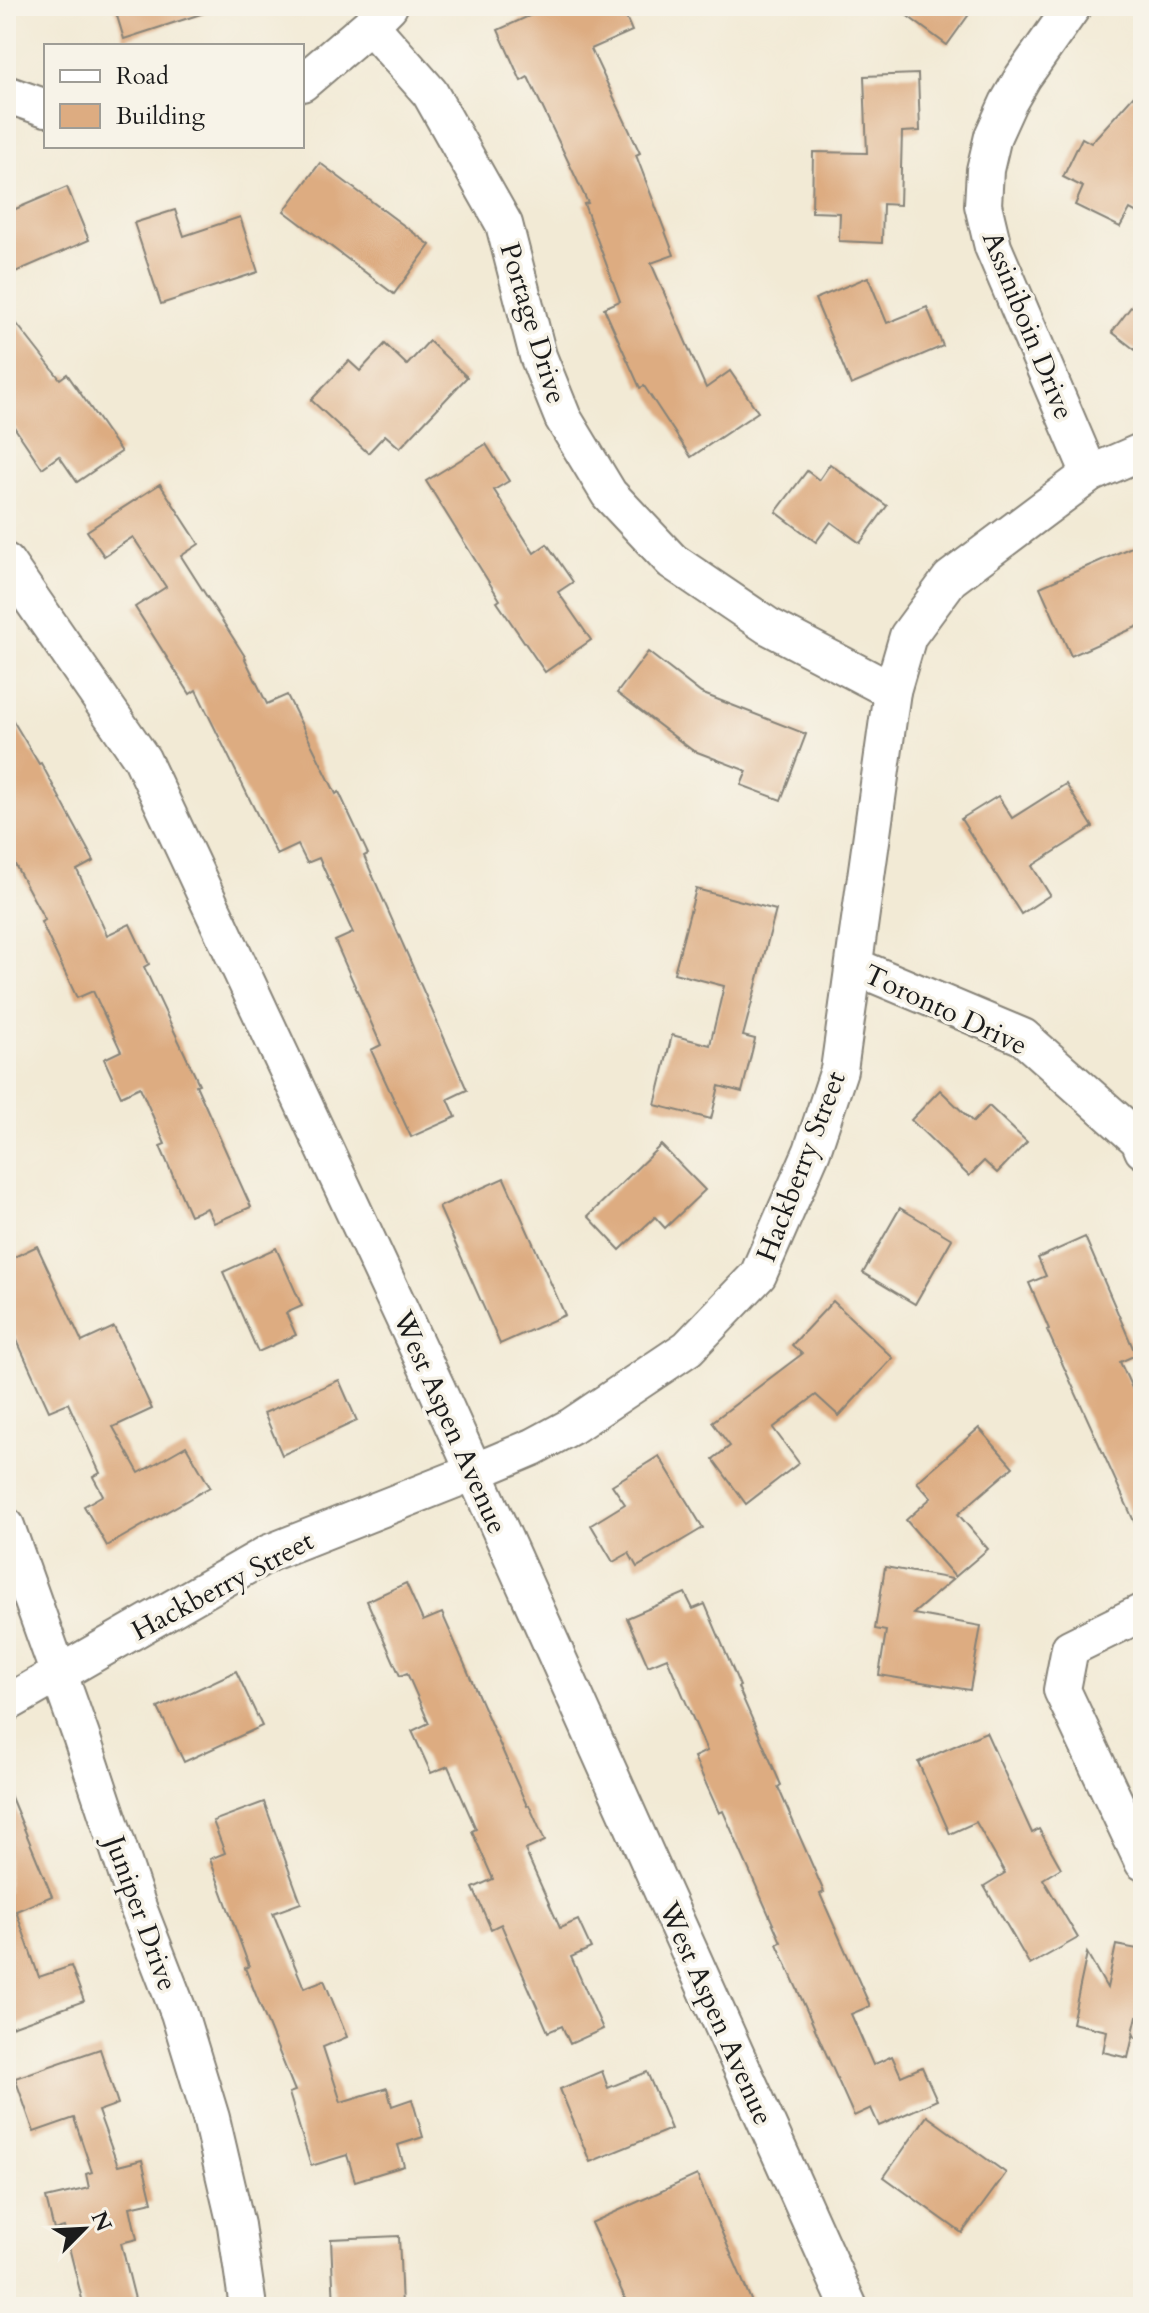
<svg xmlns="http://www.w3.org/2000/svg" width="1149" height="2313" viewBox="0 0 1149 2313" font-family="Cardo,serif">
  <rect width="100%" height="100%" fill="#f7f3e8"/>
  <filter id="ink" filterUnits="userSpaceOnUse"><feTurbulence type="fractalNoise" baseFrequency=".0125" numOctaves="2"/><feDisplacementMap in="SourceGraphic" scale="16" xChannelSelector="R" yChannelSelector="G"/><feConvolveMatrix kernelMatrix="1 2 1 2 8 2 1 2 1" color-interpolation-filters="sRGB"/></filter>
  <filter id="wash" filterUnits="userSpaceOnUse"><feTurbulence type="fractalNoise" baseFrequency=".006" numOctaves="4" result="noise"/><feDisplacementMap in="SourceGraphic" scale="32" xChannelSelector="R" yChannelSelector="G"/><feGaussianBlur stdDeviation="1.8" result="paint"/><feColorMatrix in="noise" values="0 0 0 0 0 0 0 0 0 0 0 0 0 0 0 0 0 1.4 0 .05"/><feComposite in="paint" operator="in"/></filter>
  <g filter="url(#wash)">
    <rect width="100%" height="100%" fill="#f2ead5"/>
    <g id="blocks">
      <g fill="#ddac81">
        <path d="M114 6H209L210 11 124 39Z"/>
        <path d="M551 6H621L632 31 591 49 640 153 636 155 674 255 651 263 706 388 730 371 758 412 691 457 644 386 640 388 604 308 620 301 584 204 588 203 528 77 521 81 498 30Z"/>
        <path d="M894 6H975L947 45Z"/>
        <path d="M918 74 920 131 902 132 900 205 883 204 882 243 839 241 840 213 812 212 813 152 867 153 864 76Z"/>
        <path d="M1143 85V216L1130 209 1120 227 1075 205 1083 187 1063 177 1082 138 1091 143Z"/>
        <path d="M320 163 430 245 394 294 284 211Z"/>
        <path d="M67 187 89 240 6 276V213Z"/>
        <path d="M175 210 184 236 240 217 258 272 161 304 134 223Z"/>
        <path d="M868 277 887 323 927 307 943 346 851 385 815 299Z"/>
        <path d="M1143 291V356L1112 332Z"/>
        <path d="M6 310 60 379 67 374 121 452 77 482 59 456 42 468 6 415Z"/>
        <path d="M429 341 467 377 400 448 385 435 368 453 311 400 349 361 360 371 385 344 407 365Z"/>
        <path d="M486 444 509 481 494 490 534 553 547 544 573 582 558 592 591 640 545 672 497 602 500 600 426 481Z"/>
        <path d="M830 464 887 506 860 543 831 522 816 542 776 512 807 471 819 480Z"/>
        <path d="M160 484 199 544 181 556 246 658 245 659 267 704 287 695 336 794 339 792 368 854 364 856 467 1090 448 1099 456 1117 411 1137 371 1050 381 1045 335 941 353 933 319 858 307 863 298 845 277 855 196 690 190 694 135 607 166 587 133 537 104 556 87 531Z"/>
        <path d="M1143 542V624L1071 656 1040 587Z"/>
        <path d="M648 652 701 693 806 734 781 800 741 785 747 771 692 750 617 693Z"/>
        <path d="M6 709 39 764 41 763 94 861 77 870 107 935 130 924 149 964 144 967 199 1084 196 1085 251 1207 214 1223 207 1208 190 1215 160 1146 165 1144 140 1087 121 1096 104 1059 121 1051 93 991 77 998 41 922 45 920 6 848Z"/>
        <path d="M1066 784 1093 827 1032 866 1050 895 1021 914 961 819 998 796 1012 818Z"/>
        <path d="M696 889 776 910 743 1036 755 1039 742 1092 719 1086 711 1119 655 1105 672 1035 710 1045 724 986 674 973Z"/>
        <path d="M940 1090 973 1122 989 1106 1027 1142 997 1173 984 1161 969 1176 911 1120Z"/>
        <path d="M661 1145 705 1190 665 1228 655 1217 620 1250 588 1216Z"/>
        <path d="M504 1178 565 1315 500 1344 439 1207Z"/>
        <path d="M900 1208 952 1239 915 1304 863 1273Z"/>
        <path d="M1085 1237 1136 1355 1120 1362 1143 1412V1541L1047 1330 1049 1329 1029 1283 1046 1276 1038 1258Z"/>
        <path d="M37 1246 82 1342 114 1327 152 1409 113 1427 139 1473 186 1446 210 1487 107 1546 84 1506 103 1495 93 1477 100 1473 68 1403 49 1411 15 1336 6 1340V1261Z"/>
        <path d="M276 1248 302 1306 286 1313 296 1335 258 1352 223 1272Z"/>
        <path d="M833 1301 893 1358 839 1416 816 1395 773 1428 799 1463 746 1504 713 1459 730 1446 712 1422 802 1354 792 1345Z"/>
        <path d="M339 1380 357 1421 282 1455 264 1413Z"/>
        <path d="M979 1428 1013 1467 958 1514 988 1549 955 1577 906 1520 931 1498 917 1482Z"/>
        <path d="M659 1456 703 1528 637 1567 629 1553 613 1562 591 1525 625 1504 612 1485Z"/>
        <path d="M885 1567 953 1579 913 1614 981 1626 970 1690 879 1675 886 1631 875 1629Z"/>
        <path d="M406 1583 423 1621 442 1613 527 1806 529 1805 545 1841 525 1850 560 1928 578 1920 591 1948 571 1957 603 2029 570 2044 562 2026 548 2032 501 1924 491 1929 473 1888 493 1879 472 1831 476 1829 448 1766 431 1773 412 1731 429 1723 407 1673 400 1676 367 1601Z"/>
        <path d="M685 1593 693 1609 705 1604 740 1686 738 1687 781 1785 778 1787 824 1892 820 1894 870 2006 851 2014 873 2065 892 2056 901 2076 922 2067 937 2100 879 2126 871 2108 854 2116 777 1944 781 1942 723 1811 719 1813 694 1757 707 1751 667 1658 648 1666 627 1618Z"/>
        <path d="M236 1671 262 1726 184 1762 158 1708Z"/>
        <path d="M986 1732 1032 1833 1039 1829 1061 1868 1043 1879 1078 1938 1030 1965 984 1886 1005 1873 976 1822 950 1834 918 1762Z"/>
        <path d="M6 1785 52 1896 16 1911 39 1977 71 1966 84 2001 6 2029V1893H8Z"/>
        <path d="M264 1802 301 1903 273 1913 304 1988 324 1980 347 2037 323 2047 341 2102 387 2088 392 2106 412 2099 423 2137 398 2145 404 2166 355 2181 347 2155 311 2166 289 2093 295 2091 245 1968 249 1966 210 1859 225 1853 213 1821Z"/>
        <path d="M1116 1945 1143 1950V2017L1137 2016 1133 2033 1135 2037 1133 2036 1128 2058 1103 2052 1107 2031 1072 2023 1087 1953 1107 1988Z"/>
        <path d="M100 2049 118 2104 98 2111 118 2166 142 2160 152 2202 130 2207 137 2239 121 2243 137 2307H84L64 2227 54 2230 46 2198 89 2188 86 2174 92 2172 74 2118 34 2132 15 2078Z"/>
        <path d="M602 2071 608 2088 647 2072 671 2129 590 2162 560 2089Z"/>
        <path d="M927 2116 1006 2173 962 2233 884 2177Z"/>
        <path d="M697 2175 754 2307H629L591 2223Z"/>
        <path d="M399 2236 402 2307H334L331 2239Z"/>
      </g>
    </g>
  </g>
  <g filter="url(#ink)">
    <use href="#blocks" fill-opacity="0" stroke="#878378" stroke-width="2"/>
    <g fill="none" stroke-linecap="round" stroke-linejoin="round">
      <g stroke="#878378" stroke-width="40">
        <g id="street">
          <path d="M1073 6 1023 77 1008 103 993 136 985 170 983 205 993 247 1090 474"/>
          <path d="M370 25 430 93 504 224 538 356 563 418 609 494 672 561 768 626 892 691"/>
          <path d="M302 83 370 25 389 6"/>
          <path d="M6 94 46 108"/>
          <path d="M6 562 142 759 437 1389 849 2307"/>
          <path d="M854 966 1023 1037 1139 1140 1143 1150"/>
          <path d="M6 1526 81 1736 139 1910 179 2013 211 2118 236 2225 248 2307"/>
          <path d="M1143 1612 1070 1648 1062 1690 1143 1862"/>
          <path d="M6 1704 269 1553 474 1472 533 1447 572 1426 688 1348 758 1275 812 1151 839 1070 892 691 908 636 950 579 1090 474 1143 451"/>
        </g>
      </g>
      <use href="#street" stroke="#fff" stroke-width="36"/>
    </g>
  </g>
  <g text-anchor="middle" stroke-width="7" stroke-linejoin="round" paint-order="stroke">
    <g font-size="28" fill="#1c1c1c" stroke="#f7f3e8">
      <text transform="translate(534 323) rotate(73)" y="10">Portage Drive</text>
      <text transform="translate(1029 325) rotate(68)" y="10">Assiniboin Drive</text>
      <text transform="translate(946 1009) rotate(25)" y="10">Toronto Drive</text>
      <text transform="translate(800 1166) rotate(-69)" y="10">Hackberry Street</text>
      <text transform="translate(451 1422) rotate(66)" y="10">West Aspen Avenue</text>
      <text transform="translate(222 1585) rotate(-28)" y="10">Hackberry Street</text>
      <text transform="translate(142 1913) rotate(70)" y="10">Juniper Drive</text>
      <text transform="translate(717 2013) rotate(66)" y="10">West Aspen Avenue</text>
    </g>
  </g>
  <rect width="1149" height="2313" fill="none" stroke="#f7f3e8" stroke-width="32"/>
  <rect x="44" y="44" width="260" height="104" fill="#f7f3e8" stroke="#9f9d96" stroke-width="2"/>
  <rect x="60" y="70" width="40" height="12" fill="#ffffff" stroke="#9f9d96" stroke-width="2"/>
  <text x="116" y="84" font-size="24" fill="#1c1c1c">Road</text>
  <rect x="60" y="104" width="40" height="24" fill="#ddac81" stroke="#9f9d96" stroke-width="2"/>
  <text x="116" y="124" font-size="24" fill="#1c1c1c">Building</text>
  <g transform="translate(84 2229) rotate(66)" stroke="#f7f3e8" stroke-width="6" paint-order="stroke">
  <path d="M0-6L14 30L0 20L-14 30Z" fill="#1c1c1c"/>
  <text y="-12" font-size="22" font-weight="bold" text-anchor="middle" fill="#1c1c1c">N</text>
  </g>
</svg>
